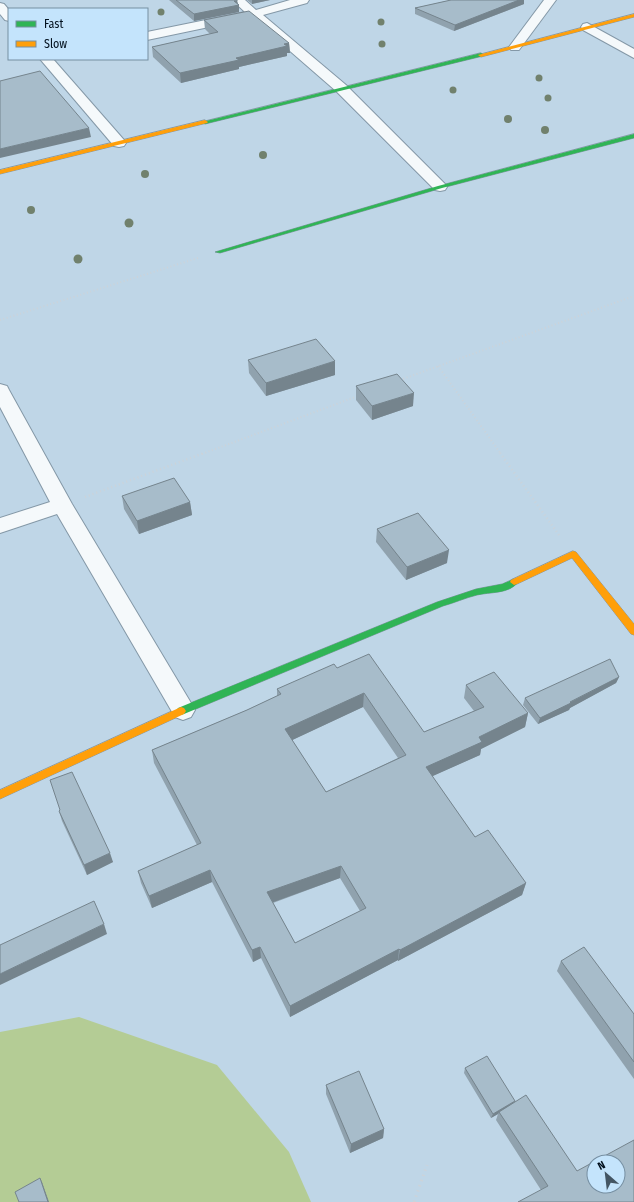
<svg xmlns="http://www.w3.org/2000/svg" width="634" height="1202" viewBox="0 0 634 1202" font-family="'Fira Sans Condensed',sans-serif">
  <rect width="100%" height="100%" fill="#bfd6e7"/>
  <path fill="#b4cc95" d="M79 1017 217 1065 289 1152 311 1202H0V1032Z"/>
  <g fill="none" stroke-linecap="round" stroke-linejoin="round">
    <g stroke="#8498a7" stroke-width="2">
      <g id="street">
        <path d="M232 0H245L256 10 290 0H309L307 3 263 15 346 85 445 184 447 187 445 190 440 191 435 190 336 91 252 18 147 40V32L245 12Z"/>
        <path d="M544 0H556L519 50H511L509 47Z"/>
        <path d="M0 3 4 4 9 10V21L5 20 0 14Z"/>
        <path d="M587 23 634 49V58L583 30 581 27 583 24Z"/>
        <path d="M40 59H53L124 140 126 143 124 146 119 147 114 146Z"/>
        <path d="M0 384 7 386 9 390 72 504 191 703 195 710 191 717 183 720 175 717 57 514 0 533V518L50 502 0 407Z"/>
      </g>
    </g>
    <g stroke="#8498a7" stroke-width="1">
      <g id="fast">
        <path d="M481 53 484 55 483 56 205 124 202 122Z"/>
        <path d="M634 134V138L442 188 220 253 215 252 438 186Z"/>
        <path d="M514 579 517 580 518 582C510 594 489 592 477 595 465 598 454 603 443 606L184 714 181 715 178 714 176 711 178 708 437 602 476 589 502 584Z"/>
      </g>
    </g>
    <g stroke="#8498a7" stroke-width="1">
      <g id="slow">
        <path d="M634 14V17L481 57 478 55Z"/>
        <path d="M205 120 208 122 207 123 0 174V170Z"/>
        <path d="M573 551 576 552 634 624V635L631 634 572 558 517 584 514 585 510 582 511 580Z"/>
        <path d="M181 707 184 708 186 711 184 714 0 799V790Z"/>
      </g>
    </g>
    <g stroke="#ccd3d9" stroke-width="2" stroke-dasharray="1 2.5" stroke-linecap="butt">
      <path d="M0 320 198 258"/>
      <path d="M438 366 501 454"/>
      <path d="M400 380 634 296"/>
      <path d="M202 454 358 396"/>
    </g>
    <g stroke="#ccd3d9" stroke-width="2.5" stroke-dasharray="1 3" stroke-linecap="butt">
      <path d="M500 453 559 535"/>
      <path d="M85 497 204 453"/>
    </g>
    <path stroke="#ccd3d9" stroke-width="3" stroke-dasharray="1.5 4" stroke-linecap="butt" d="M414 1202 427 1165"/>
    <use href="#street" fill="#f5f9fb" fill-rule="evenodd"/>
    <use href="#fast" fill="#30b455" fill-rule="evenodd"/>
    <use href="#slow" fill="#ff9f0a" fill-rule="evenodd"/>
  </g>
  <g fill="#71816d">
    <circle cx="161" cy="12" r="3.5"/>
    <circle cx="381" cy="22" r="3.5"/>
    <circle cx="382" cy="44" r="3.5"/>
    <circle cx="539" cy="78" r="3.5"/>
    <circle cx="453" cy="90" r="3.5"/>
    <circle cx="548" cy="98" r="3.5"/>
    <circle cx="508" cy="119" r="4"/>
    <circle cx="545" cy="130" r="4"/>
    <circle cx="263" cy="155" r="4"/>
    <circle cx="145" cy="174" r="4"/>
    <circle cx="31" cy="210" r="4"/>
    <circle cx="129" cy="223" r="4.5"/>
    <circle cx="78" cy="259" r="4.5"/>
  </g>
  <g fill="#90a2ae" fill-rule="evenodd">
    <path d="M169 0H237L238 4 239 5V12L194 21Z"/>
    <path d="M247 0H270L252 4Z"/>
    <path d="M451 0H524V4L454 31 415 14V8Z"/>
    <path d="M204 20 289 43 290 53H287V56L239 67V69L181 83 153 57 152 47 210 34 205 29Z"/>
    <path d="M248 360 335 375 266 396 249 373Z"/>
    <path d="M356 386 413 406 372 420 356 400Z"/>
    <path d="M122 496 190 502 192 515 139 534 124 509Z"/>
    <path d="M377 529 447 563 406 580 376 542Z"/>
    <path d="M337 668 424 732 474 711 464 698 466 685 528 713 525 727 481 749 480 755 432 776 475 837 526 883 522 895 398 961V960L290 1017 261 958 253 962 212 882 152 908 141 883 138 871 197 845 154 763 152 750 247 710 277 696V689ZM363 707 398 758 326 792 292 740ZM340 878 360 911 295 943 273 903Z"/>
    <path d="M619 677 616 683 570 708 569 710 538 724 523 705 525 698Z"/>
    <path d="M59 811 113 862 87 875 62 821Z"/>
    <path d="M561 961 634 1014V1079L557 971Z"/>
    <path d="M465 1068 514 1102 577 1171 541 1190 496 1120 498 1114 491 1118 464 1073Z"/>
    <path d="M326 1085 384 1129 383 1138 350 1153 326 1094Z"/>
  </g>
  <g fill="#75848d">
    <path d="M252 0H270L252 4Z"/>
    <path d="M519 0H524V4L454 31 455 25Z"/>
    <path d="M234 1H237L238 5H239V12L194 21V14Z"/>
    <path d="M289 43 290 53H287V56L239 67V69L181 83 180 73Z"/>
    <path d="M89 128 91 137 0 158V149Z"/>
    <path d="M335 361V375L266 396V383Z"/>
    <path d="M414 393 413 406 372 420V406Z"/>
    <path d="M190 502 192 515 139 534 137 521Z"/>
    <path d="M449 550 447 563 406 580 407 567Z"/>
    <path d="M619 677 616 683 570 708 569 710 538 724 540 718Z"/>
    <path d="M364 693 363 707 286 743 285 729Z"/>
    <path d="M528 713 525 727 481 749 480 755 424 780 426 767 479 737Z"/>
    <path d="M110 853 113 862 87 875 84 865Z"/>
    <path d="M341 866 340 878 268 904 267 892Z"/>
    <path d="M210 870 212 882 152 908 149 896Z"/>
    <path d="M526 883 522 895 398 961 400 950Z"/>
    <path d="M104 924 107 934 0 985V974Z"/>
    <path d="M260 947 261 958 253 962 252 950Z"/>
    <path d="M399 949 398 960 290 1017V1006Z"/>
    <path d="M515 1101 513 1105 499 1112 498 1114 491 1118 493 1114Z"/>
    <path d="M384 1129 383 1138 350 1153 351 1144Z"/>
    <path d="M40 1178 42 1182 49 1202H48Z"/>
  </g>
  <g fill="#a7bcca" stroke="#75848d" fill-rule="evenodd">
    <path d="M176 0H237V1H234L239 5 194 14Z"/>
    <path d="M451 0H519L455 25 415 8Z"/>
    <path d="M249 11 289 43 284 44 287 46 236 58 239 60 180 73 152 47 218 32 204 20Z"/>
    <path d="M40 71 89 128 0 149V81Z"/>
    <path d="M316 339 335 361 266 383 248 360Z"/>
    <path d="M397 374 414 393 372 406 356 386Z"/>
    <path d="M174 478 190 502 137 521 122 496Z"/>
    <path d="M418 513 449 550 407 567 377 529Z"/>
    <path d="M369 654 424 732 484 707 466 685 494 672 528 713 479 737 482 742 426 767 475 837 488 830 526 883 400 950 399 949 290 1006 260 947 252 950 210 870 149 896 138 871 201 843 152 750 247 710 281 694 277 689 334 664 337 668ZM364 693 406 755 326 792 285 729ZM341 866 366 908 295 943 267 892Z"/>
    <path d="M610 659 619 677 570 702 571 703 540 718 525 698Z"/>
    <path d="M72 772 110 853 84 865 59 811 60 810 50 780Z"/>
    <path d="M94 901 104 924 0 974V945Z"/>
    <path d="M584 947 634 1014V1062L561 961Z"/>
    <path d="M487 1056 515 1101 493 1114 465 1068Z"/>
    <path d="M359 1071 384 1129 351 1144 326 1085Z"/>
    <path d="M526 1095 577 1171 634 1140V1202H518L548 1186 499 1112ZM594 1162H618V1186H594Z"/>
    <path d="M40 1178 48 1202H19L15 1192Z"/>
  </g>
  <rect x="8" y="8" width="140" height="52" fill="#c4e4fc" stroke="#768fa2"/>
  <rect x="16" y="21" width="20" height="6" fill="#30b455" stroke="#768fa2"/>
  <text x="44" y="28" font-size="12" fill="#000f1c">Fast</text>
  <rect x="16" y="41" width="20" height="6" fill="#ff9f0a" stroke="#768fa2"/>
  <text x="44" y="48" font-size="12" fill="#000f1c">Slow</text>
  <g transform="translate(606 1174) rotate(332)"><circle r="19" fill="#c4e4fc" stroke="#768fa2"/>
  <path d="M0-3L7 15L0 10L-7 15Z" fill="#435563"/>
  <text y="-6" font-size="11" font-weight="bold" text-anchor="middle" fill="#000f1c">N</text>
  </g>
</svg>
